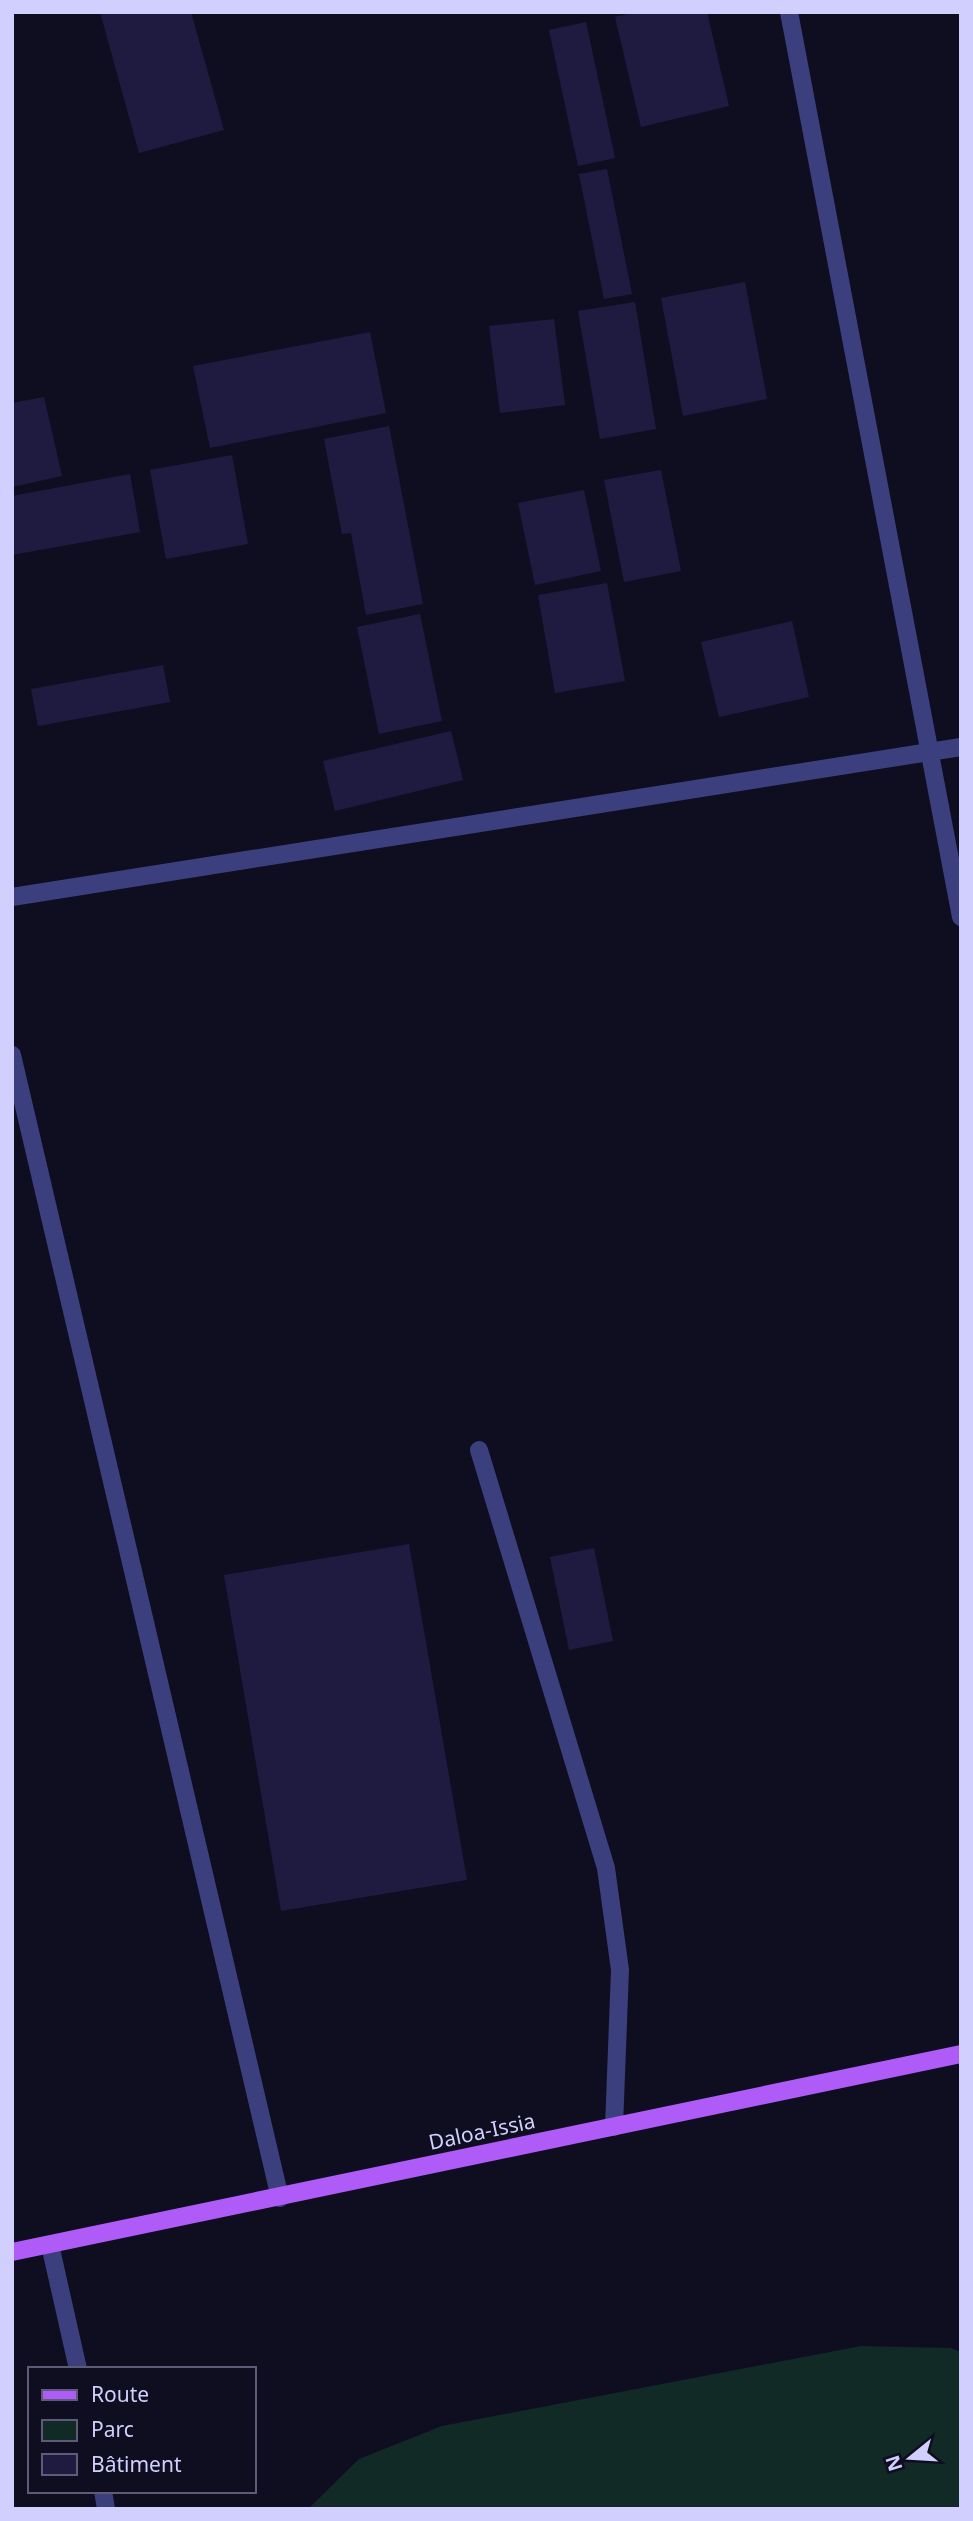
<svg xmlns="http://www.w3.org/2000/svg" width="973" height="2521" viewBox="0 0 973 2521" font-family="'Noto Sans',sans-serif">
  <rect width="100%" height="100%" fill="#0f0e20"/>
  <path fill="#112a26" d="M861 2346 951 2348 961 2352V2509H308L359 2459 442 2426Z"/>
  <g fill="#1f1b40">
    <path d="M100 12H191L224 130 139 153Z"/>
    <path d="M636 12H707L729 106 641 127 615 17Z"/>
    <path d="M586 22 615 158 578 166 549 30Z"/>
    <path d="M607 169 632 294 604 299 579 174Z"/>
    <path d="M745 282 767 399 683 416 661 298Z"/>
    <path d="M635 302 656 429 600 439 578 311Z"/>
    <path d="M554 319 565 405 500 413 489 326Z"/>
    <path d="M370 332 386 413 210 448 193 366Z"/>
    <path d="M44 397 62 476 12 487V403Z"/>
    <path d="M389 426 423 604 366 615 351 533 342 534 324 439Z"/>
    <path d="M232 455 248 544 166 559 150 470Z"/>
    <path d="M661 470 681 571 624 582 604 480Z"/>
    <path d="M130 474 140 532 12 555V496Z"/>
    <path d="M584 490 601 571 535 585 518 503Z"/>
    <path d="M607 583 625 681 555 693 538 595Z"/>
    <path d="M420 614 442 721 379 734 357 627Z"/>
    <path d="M792 621 809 697 719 717 701 642Z"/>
    <path d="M163 665 170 702 38 726 31 689Z"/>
    <path d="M451 731 463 780 335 811 323 761Z"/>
    <path d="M409 1544 467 1880 281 1911 224 1575Z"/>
    <path d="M594 1548 613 1641 569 1650 550 1557Z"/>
  </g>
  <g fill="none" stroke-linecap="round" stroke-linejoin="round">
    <g stroke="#3b3f7d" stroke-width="18">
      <path d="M479 1450 606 1868 620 1970 614 2127"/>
      <path d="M50 2245 78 2369"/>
      <path d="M103 2491 106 2509"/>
    </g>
    <g stroke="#3b3f7d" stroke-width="18">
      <path d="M12 897 961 747"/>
      <path d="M12 1055 280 2198"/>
    </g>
    <path stroke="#3b3f7d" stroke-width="18" d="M789 12 961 917"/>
    <path stroke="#ae5bf8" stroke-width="18" d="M12 2252 961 2054"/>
  </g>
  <g text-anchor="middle" stroke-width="5" stroke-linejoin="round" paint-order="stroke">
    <g font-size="21" fill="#d0cffd" stroke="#0f0e20">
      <text transform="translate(482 2132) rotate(-12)" y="7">Daloa-Issia</text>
    </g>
  </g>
  <rect width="973" height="2521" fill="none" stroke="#d0cffd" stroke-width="28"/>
  <rect x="28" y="2367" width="228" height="126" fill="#0f0e20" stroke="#5c5b78" stroke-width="2"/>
  <rect x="42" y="2390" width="35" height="10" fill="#ae5bf8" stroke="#5c5b78" stroke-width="2"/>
  <text x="91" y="2402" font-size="21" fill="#d0cffd">Route</text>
  <rect x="42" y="2420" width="35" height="21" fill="#112a26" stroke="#5c5b78" stroke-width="2"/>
  <text x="91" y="2437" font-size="21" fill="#d0cffd">Parc</text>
  <rect x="42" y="2454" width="35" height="21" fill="#1f1b40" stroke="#5c5b78" stroke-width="2"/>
  <text x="91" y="2472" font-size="21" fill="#d0cffd">Bâtiment</text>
  <g transform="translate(910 2458) rotate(252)" stroke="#0f0e20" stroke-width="5" paint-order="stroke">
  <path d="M0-5L12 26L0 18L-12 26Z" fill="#d0cffd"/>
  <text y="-10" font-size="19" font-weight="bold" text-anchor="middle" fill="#d0cffd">N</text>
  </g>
</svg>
